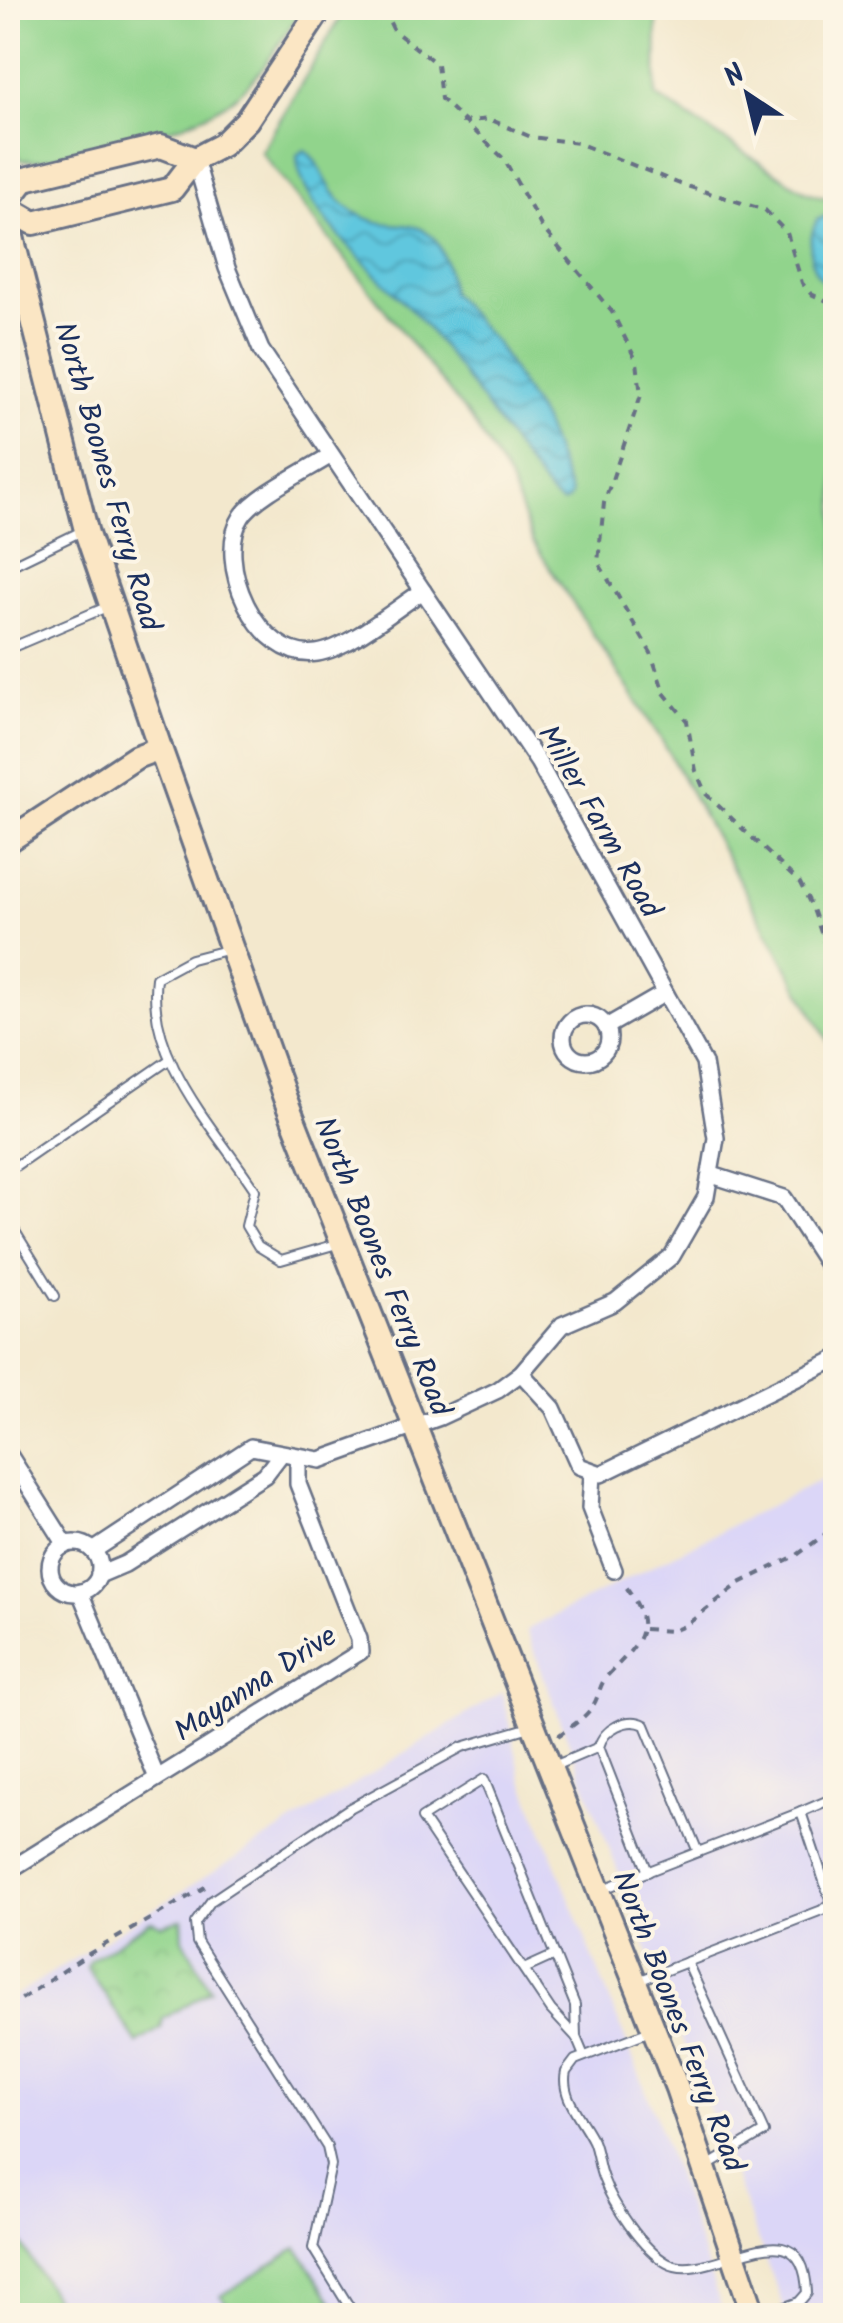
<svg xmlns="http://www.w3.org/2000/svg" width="843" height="2323" viewBox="0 0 843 2323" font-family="Kalam,sans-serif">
  <defs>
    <pattern id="park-crowns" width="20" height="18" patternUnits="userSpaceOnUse" patternTransform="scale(2.5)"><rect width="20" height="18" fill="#91d48c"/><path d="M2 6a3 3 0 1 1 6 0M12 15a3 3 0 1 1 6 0" fill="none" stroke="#7cb67b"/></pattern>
    <pattern id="water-waves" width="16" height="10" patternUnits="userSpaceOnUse" patternTransform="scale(2.5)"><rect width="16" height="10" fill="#61c7de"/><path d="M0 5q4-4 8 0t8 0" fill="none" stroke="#4fa2b7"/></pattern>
  </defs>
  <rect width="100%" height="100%" fill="#fcf5e5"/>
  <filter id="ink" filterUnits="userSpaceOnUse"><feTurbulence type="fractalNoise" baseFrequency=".01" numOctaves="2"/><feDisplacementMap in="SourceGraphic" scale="20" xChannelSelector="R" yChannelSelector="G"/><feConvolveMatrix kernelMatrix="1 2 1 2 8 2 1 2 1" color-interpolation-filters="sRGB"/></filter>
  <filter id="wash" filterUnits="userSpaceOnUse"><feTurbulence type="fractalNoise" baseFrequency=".0048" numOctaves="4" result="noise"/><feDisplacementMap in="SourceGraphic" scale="40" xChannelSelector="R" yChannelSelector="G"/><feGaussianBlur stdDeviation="2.25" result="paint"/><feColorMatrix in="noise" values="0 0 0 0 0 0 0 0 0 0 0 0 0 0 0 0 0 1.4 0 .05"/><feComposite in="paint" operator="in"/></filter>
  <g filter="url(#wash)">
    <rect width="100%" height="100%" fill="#f3e8cd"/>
    <g fill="#dbd6f7">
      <path d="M835 1473V2315H787L526 1630Z"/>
      <path d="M502 1692 522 1779 655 2114 724 2315 8 2316V2000Z"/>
    </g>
    <g fill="#91d48c" stroke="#568275" stroke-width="2.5">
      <path d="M8 8H302C285 34 270 62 248 85 202 134 101 145 37 161L21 160 8 141Z"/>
      <path d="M346 8 657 9 656 96 806 192 835 201V1054L661 739 533 542 509 479 473 422 261 152Z"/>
      <path d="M8 2222 65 2315H8Z"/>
      <path d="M297 2248 341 2315H234L221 2296Z"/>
    </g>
    <path fill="url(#park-crowns)" stroke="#568275" stroke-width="2.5" d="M182 1919 183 1939 211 1990 163 2019 161 2028 137 2043 87 1968 89 1961 151 1921 162 1925Z"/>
    <g fill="url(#water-waves)" stroke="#3e7b9e" stroke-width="2.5">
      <path d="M305 150C323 165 326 191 346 206 397 248 439 190 451 293L495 342 543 421 571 495 568 500 562 503 552 496C506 439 467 374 419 318 384 278 297 210 297 155Z"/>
      <path d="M835 212H836L835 287C807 277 806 245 817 220Z"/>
    </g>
  </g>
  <g filter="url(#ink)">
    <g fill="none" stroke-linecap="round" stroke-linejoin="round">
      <g stroke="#677085" stroke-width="12">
        <g id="lane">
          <path d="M8 567 82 531"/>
          <path d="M8 649 109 606"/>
          <path d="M230 949 191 959 156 978C146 1058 214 1127 255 1190L246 1226 258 1246 281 1260 337 1244"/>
          <path d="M8 1171 169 1060"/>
          <path d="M8 1220 55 1296"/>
          <path d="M554 1766 599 1747"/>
          <path d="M801 1812 836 1797"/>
          <path d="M648 1872 599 1747C603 1729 628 1716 645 1725L698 1852"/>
          <path d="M603 1889 801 1812 831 1902 822 1910 638 1981"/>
          <path d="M687 1962 764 2132 709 2165"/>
          <path d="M524 1969 555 1955"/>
          <path d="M650 2031 575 2060 566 2072C560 2097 583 2120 593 2141 598 2153 598 2166 603 2178 613 2205 642 2249 667 2263 710 2287 804 2196 807 2293L799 2302 761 2316"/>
          <path d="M576 2037 575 2005 484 1779 422 1818 551 2010 576 2037 584 2056"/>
          <path d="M355 2316 313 2248 331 2165 327 2147 197 1942 195 1923 211 1901 348 1809 462 1747 530 1727"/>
        </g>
      </g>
      <g stroke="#677085" stroke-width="20">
        <g id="street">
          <path d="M331 455C308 470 256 495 242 516 213 560 257 662 317 653 348 649 395 609 423 591"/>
          <circle cx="586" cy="1038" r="23"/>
          <path d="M606 1027 665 993"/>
          <path d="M712 1175 784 1198 836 1278"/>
          <path d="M521 1373 553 1408 579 1466 601 1474 836 1359"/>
          <path d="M8 1453 66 1545"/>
          <path d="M592 1474 590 1508 614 1570"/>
          <circle cx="75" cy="1568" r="25"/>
          <path d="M93 1551 251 1447 320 1460 440 1417 498 1390 521 1373 562 1325 615 1302 672 1256 706 1197 716 1138 704 1063 538 762 261 350 227 268 195 159"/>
          <path d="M99 1575 125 1564 265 1475 281 1454"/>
          <path d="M80 1592 157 1778"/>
          <path d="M8 1871 360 1652 359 1639 298 1484V1458"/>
        </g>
      </g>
      <g stroke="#677085" stroke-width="28">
        <g id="secondary">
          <path d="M8 201 25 179 161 146 195 159"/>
          <path d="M8 208 34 223 172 189 195 159 222 145 247 120 321 8"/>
          <path d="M8 221 87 534 160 748 286 1101 677 2088 754 2316"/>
          <path d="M8 841 136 757 160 748"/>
        </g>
      </g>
      <g stroke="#677085" stroke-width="4" stroke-dasharray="8 8" stroke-linecap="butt">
        <path d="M383 8 394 31 437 64 441 99 504 159 541 226 612 312 637 362 641 395 604 503 598 562 651 653 664 693 687 721 696 771 706 794 800 883 813 909 836 977"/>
        <path d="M461 122 489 119 531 137 578 143 680 184 765 210 787 233 802 283 811 294 836 305"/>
        <path d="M644 1629 672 1631 685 1626 740 1583 797 1555 836 1526"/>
        <path d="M558 1736C570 1727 586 1718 594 1704 599 1695 600 1684 607 1676 640 1641 658 1630 624 1584"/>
        <path d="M8 2008 87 1955 205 1887"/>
      </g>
      <use href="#lane" stroke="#fff" stroke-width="8"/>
      <use href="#street" stroke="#fff" stroke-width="15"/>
      <use href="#secondary" stroke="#fbe6c4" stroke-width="22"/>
    </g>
  </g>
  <g text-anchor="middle" stroke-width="8" stroke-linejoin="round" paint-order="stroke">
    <g font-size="30" fill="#1b2f5e" stroke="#fcf5e5">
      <text transform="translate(108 476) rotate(74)" y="10">North Boones Ferry Road</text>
      <text transform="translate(600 821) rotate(60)" y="10">Miller Farm Road</text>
      <text transform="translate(383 1266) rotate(68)" y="10">North Boones Ferry Road</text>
      <text transform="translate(255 1683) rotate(-33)" y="10">Mayanna Drive</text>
      <text transform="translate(679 2021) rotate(69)" y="10">North Boones Ferry Road</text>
    </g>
  </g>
  <rect width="843" height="2323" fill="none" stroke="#fcf5e5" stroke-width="40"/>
  <g transform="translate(748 95) rotate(325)" stroke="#fcf5e5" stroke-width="8" paint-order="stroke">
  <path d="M0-8L18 38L0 25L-18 38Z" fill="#1b2f5e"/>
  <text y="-15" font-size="28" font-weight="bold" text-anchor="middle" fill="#1b2f5e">N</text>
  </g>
</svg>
